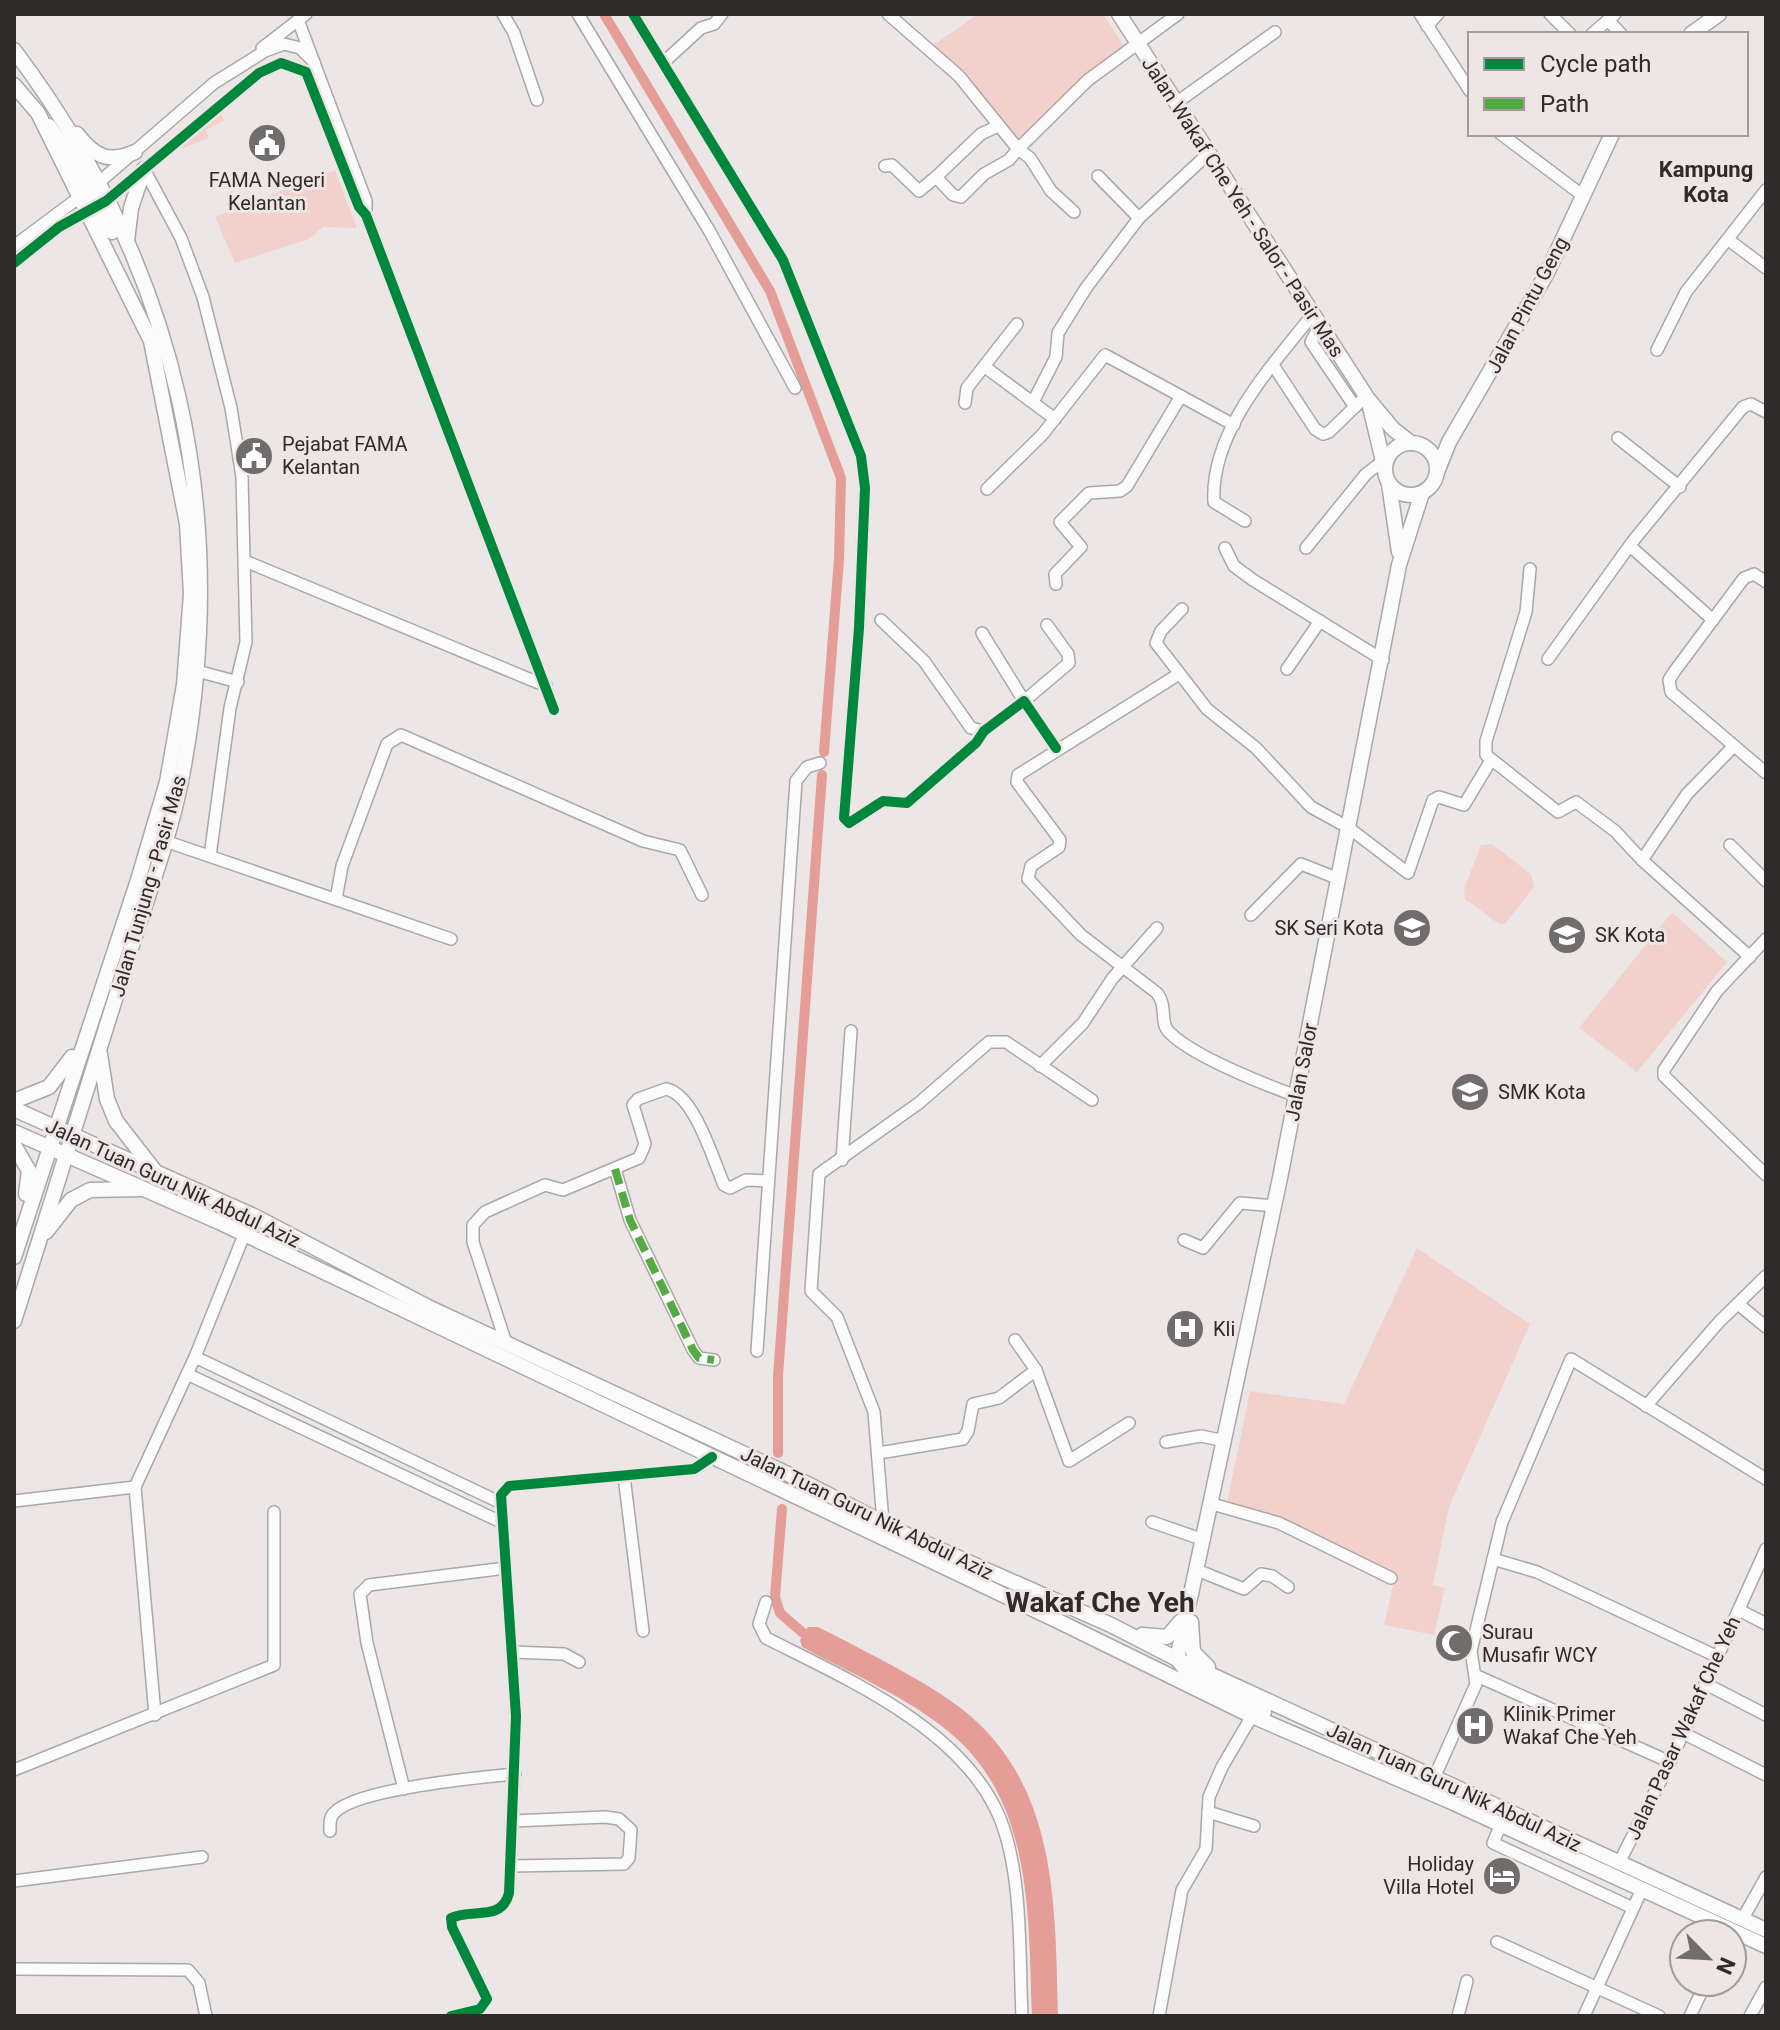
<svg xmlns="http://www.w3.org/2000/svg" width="1780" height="2030" viewBox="0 0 1780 2030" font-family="Roboto,sans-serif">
  <rect width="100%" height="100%" fill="#ece7e6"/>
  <g fill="#f2d1cd">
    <path d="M978 14H1103L1127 51 1018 140 931 47Z"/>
    <path d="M219 108 224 121 206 130 209 138 183 148 178 143Z"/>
    <path d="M335 170 357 228 323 227 309 239 235 263 215 217Z"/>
    <path d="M1492 844 1531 874 1534 887 1505 924H1499L1465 899 1464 889 1481 845Z"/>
    <path d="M1672 912 1727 962 1637 1072 1579 1028Z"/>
    <path d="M1417 1248 1530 1324 1449 1507 1433 1585 1445 1588 1434 1635 1384 1625 1395 1577 1281 1520 1227 1503 1250 1391 1344 1404Z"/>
  </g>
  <path fill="#e49e97" d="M808 1627H818L834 1635C874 1656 915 1676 951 1701 1058 1775 1055 1900 1058 2016H1032C1028 1917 1034 1802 949 1732 907 1697 850 1673 802 1647L800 1640Z"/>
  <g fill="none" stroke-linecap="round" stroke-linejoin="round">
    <g stroke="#e49e97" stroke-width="10">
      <path d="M604 14 770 291 841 478 839 559 824 752"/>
      <path d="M778 1453V1376L822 775"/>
      <path d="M782 1509 775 1597 780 1613 803 1633"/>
    </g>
    <g stroke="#aba7a7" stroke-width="14">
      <g id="minor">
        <path d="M503 14 514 33 537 100"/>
        <path d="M578 14 710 232 795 388"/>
        <path d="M633 14 783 260 861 456 865 488 859 628 844 818 849 823 883 801 907 803 976 743 984 731 1024 701 1056 748"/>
        <path d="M888 14 959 76 1018 149 1088 80 1178 14"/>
        <path d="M1420 14 1470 91"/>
        <path d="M1550 14 1570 34"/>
        <path d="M298 20 366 201V215"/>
        <path d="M1608 20 1621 34"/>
        <path d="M1427 26 1438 14"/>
        <path d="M1592 34 1615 14"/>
        <path d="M262 48 306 14"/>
        <path d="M663 63 701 28 714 24 722 14"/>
        <path d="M1176 103 1275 32"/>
        <path d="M1501 134 1582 195"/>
        <path d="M885 166 892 165 919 191 936 177 953 195 961 197 984 174 1009 160 1018 149 1030 158 1051 191 1074 212"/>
        <path d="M144 169 181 238 203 297 231 408 242 477 246 642 230 708 210 856"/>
        <path d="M1098 176 1139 218"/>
        <path d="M936 177 981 134 998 126"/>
        <path d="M1730 241 1766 268"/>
        <path d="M14 246 97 184 214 83 265 51 284 44 300 48 314 62"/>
        <path d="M14 263 59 227 106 201 259 73 281 63 306 72 359 207 366 215 554 710"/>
        <path d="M1320 325 1311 342 1355 407"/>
        <path d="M1657 350 1686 292 1766 190"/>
        <path d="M1273 365 1315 429 1323 434 1329 432 1366 396"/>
        <path d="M985 367 1055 419"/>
        <path d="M1033 402 1056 357 1058 333 1086 288 1139 218 1209 153"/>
        <path d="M965 403 967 388 1017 324"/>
        <path d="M1618 438 1680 487"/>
        <path d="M987 489 1042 435 1105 355 1234 425"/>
        <path d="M1245 521 1214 502C1210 431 1272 366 1313 314"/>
        <path d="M1630 546 1713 620"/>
        <path d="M1225 548 1234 566 1253 580 1383 660"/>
        <path d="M1306 548 1366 474 1383 461"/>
        <path d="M245 561 546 686"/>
        <path d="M1530 569 1526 612 1486 741V755L1558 812 1576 802 1615 831 1642 860 1750 957"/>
        <path d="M1766 582 1754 574 1744 578 1674 672 1669 680 1671 692 1766 773"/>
        <path d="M1056 584 1055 574 1081 547 1060 522 1089 493 1120 491 1127 486 1181 396"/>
        <path d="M1182 609 1161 631 1156 643 1207 709 1256 748 1311 807 1349 828 1408 873 1433 800 1439 797 1464 805 1490 762"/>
        <path d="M881 620 924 661 971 728 984 731"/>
        <path d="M982 633 1024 701 1069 663 1068 654 1047 625"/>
        <path d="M1548 659 1633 541 1743 407 1751 404 1766 412"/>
        <path d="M1287 669 1320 621"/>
        <path d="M197 671 238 682"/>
        <path d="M1179 674 1018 775 1017 782 1060 840 1059 847 1031 866 1028 879 1081 935 1157 993C1168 1007 1159 1022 1169 1032 1192 1056 1264 1084 1296 1096"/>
        <path d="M165 841 451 939"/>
        <path d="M1730 845 1766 881"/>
        <path d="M1642 860 1687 794 1733 747"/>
        <path d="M336 899 342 866 387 744 401 735 643 841 680 850 702 895"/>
        <path d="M1251 915 1301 864 1339 879"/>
        <path d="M1766 939 1717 991 1664 1070V1076L1766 1175"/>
        <path d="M1040 1066 1083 1023 1112 979 1157 928"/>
        <path d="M842 1160 851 1031"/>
        <path d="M615 1169 630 1220 693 1350 699 1358 714 1360"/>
        <path d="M1184 1240 1203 1248 1240 1203 1274 1206"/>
        <path d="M1738 1304 1766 1327"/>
        <path d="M1015 1340 1036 1370 1069 1461 1129 1423"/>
        <path d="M506 1343 473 1242V1225L485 1212 545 1185 563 1190 639 1158 645 1144 633 1105 638 1099 666 1089C694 1094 713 1159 724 1185L730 1188 746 1180 767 1181"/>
        <path d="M757 1351 796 781 807 767 820 763"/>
        <path d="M195 1357 499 1502"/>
        <path d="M187 1374 501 1522"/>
        <path d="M1646 1406 1719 1322 1766 1276"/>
        <path d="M1166 1442 1201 1436 1225 1441"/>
        <path d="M879 1453 963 1439 968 1431 973 1404 999 1398 1036 1370"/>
        <path d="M624 1476 643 1631"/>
        <path d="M14 1501 135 1487"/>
        <path d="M1212 1504 1279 1523 1391 1578"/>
        <path d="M883 1522 874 1412 837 1317 811 1291 819 1174 919 1103 989 1042H1006L1092 1100"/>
        <path d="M1152 1522 1204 1540"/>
        <path d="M1493 1559 1537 1572 1718 1657"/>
        <path d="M1197 1570 1244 1589 1261 1574 1272 1576 1288 1587"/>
        <path d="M766 1602 759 1624 766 1638C847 1679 961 1728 999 1816 1023 1873 1019 1955 1022 2016"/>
        <path d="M1739 1610 1766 1624"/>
        <path d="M512 1652 564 1654 579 1662"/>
        <path d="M1477 1676 1670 1762"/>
        <path d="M1706 1684 1766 1715"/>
        <path d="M155 1715 135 1487 195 1357 244 1235"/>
        <path d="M1683 1733 1766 1775"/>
        <path d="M14 1770 274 1665V1512"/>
        <path d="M1434 1778 1476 1684 1471 1651 1502 1522 1571 1359 1766 1479"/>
        <path d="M404 1789 367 1643 360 1594 369 1585 506 1568"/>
        <path d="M1208 1812 1254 1826"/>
        <path d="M1501 1824 1493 1843 1633 1908"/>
        <path d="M330 1831C330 1825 329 1818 334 1813 355 1789 481 1777 515 1774"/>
        <path d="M1619 1863 1670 1762 1766 1549"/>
        <path d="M510 1866 624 1864 629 1858 631 1830 619 1819 605 1817 513 1821"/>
        <path d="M14 1881 202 1857"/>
        <path d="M1742 1920 1766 1877"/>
        <path d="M1497 1942 1659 2016"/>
        <path d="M14 1969 188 1970 199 1983 206 2016"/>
        <path d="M451 2016 480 2009 487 1999 452 1927 451 1918C472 1908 502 1922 509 1893L516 1716 501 1495 509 1486 694 1469 712 1457"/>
        <path d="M1159 2016 1182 1890 1206 1849 1209 1797 1222 1767 1252 1716"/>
        <path d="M1458 2016 1467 1981"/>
        <path d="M1584 2016 1642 1889"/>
        <path d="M1690 2016 1701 1993 1695 1986"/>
        <path d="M1750 2016 1766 1987"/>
      </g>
    </g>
    <g stroke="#aba7a7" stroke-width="17">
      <g id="major">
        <path d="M1119 14 1368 399 1393 429 1411 443"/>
        <path d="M1691 34 1719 14"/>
        <path d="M14 50C178 268 233 514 181 781 169 842 145 902 127 961 90 1081 52 1201 14 1321"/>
        <path d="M14 85 38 113 151 341 187 524 191 594 184 685 167 782 138 880 14 1257"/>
        <path d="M49 126 78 169 112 232"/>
        <path d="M77 134C94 156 108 164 135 152"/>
        <path d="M127 241 131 208 144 169"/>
        <path d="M1370 407 1384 465"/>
        <circle cx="1411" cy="469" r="26"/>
        <path d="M1437 472 1449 442 1547 273 1612 134"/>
        <path d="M1389 484 1399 552"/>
        <path d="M100 1054 107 1099 116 1121 154 1170"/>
        <path d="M14 1101 49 1087 72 1057"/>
        <path d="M14 1109 254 1216 428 1307 792 1476 909 1536 1111 1625 1177 1659 1766 1930"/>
        <path d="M14 1132 219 1222 1058 1621 1252 1716 1447 1800 1766 1946"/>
        <path d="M14 1145 29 1171 26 1194"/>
        <path d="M46 1232 71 1200 90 1190 142 1189"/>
        <path d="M1191 1622 1193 1652 1208 1667"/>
        <path d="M1142 1635 1167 1637 1181 1621"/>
        <path d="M1177 1659 1280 1178 1399 565 1422 493"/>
        <path d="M1178 1660 1192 1678 1264 1712"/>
      </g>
    </g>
    <use href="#minor" stroke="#fcfbfb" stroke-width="11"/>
    <use href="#major" stroke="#fcfbfb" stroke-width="14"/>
    <path stroke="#54ab44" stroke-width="8" stroke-dasharray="16 8" stroke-linecap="butt" d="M615 1169 630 1220 693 1350 699 1358 714 1360"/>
    <g stroke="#eee5e4" stroke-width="15">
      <g id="cycleway">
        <path d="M633 14 783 260 861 456 865 488 859 628 844 818 849 823 883 801 907 803 976 743 984 731 1024 701 1056 748"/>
        <path d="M14 263 59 227 106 201 259 73 281 63 306 72 359 207 366 215 554 710"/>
        <path d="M451 2016 480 2009 487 1999 452 1927 451 1918C472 1908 502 1922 509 1893L516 1716 501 1495 509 1486 694 1469 712 1457"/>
      </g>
    </g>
    <use href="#cycleway" stroke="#00873e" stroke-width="10"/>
  </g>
  <defs>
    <g id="civic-disc" transform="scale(2)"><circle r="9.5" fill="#716d6c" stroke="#eee5e4"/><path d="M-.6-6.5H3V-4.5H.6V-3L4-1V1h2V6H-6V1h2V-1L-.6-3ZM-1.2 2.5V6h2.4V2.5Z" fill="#fff"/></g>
    <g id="school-disc" transform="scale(2)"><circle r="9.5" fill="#716d6c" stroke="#eee5e4"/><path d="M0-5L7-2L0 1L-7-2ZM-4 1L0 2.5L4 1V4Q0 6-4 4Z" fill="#fff"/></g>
    <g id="hospital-disc" transform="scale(2)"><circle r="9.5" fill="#716d6c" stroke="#eee5e4"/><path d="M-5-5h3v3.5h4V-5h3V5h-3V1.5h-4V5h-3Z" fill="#fff"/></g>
    <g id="mosque-disc" transform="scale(2)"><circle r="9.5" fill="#716d6c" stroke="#eee5e4"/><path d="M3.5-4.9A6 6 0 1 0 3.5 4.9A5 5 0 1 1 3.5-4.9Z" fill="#fff"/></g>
    <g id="hotel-disc" transform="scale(2)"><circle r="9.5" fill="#716d6c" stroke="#eee5e4"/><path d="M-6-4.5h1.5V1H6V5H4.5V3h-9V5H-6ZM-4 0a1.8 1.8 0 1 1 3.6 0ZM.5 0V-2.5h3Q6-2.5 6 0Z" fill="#fff"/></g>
  </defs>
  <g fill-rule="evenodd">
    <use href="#civic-disc" x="267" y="143"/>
    <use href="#civic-disc" x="254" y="456"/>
    <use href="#school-disc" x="1412" y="928"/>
    <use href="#school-disc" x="1567" y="935"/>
    <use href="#school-disc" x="1470" y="1092"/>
    <use href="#hospital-disc" x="1185" y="1329"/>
    <use href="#mosque-disc" x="1454" y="1643"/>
    <use href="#hospital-disc" x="1475" y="1726"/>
    <use href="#hotel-disc" x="1502" y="1876"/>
  </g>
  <g text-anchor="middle" stroke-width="6" stroke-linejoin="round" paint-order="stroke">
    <g font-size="20" fill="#2f2b2b" stroke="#eee5e4" text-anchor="start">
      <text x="267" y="187" text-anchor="middle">FAMA Negeri<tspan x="267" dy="23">Kelantan</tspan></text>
      <text x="282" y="451">Pejabat FAMA<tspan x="282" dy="23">Kelantan</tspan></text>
      <text x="1384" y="935" text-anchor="end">SK Seri Kota</text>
      <text x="1595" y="942">SK Kota</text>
      <text x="1498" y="1099">SMK Kota</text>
      <text x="1213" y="1336">Kli</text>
      <text x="1482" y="1639">Surau<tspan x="1482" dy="23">Musafir WCY</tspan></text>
      <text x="1503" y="1721">Klinik Primer<tspan x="1503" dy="23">Wakaf Che Yeh</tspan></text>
      <text x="1474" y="1871" text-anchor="end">Holiday<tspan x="1474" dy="23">Villa Hotel</tspan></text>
    </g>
    <g font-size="20" fill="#2f2b2b" stroke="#eee5e4">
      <text transform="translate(1243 207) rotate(57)" y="7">Jalan Wakaf Che Yeh - Salor - Pasir Mas</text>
      <text transform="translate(1527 305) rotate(-62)" y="7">Jalan Pintu Geng</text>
      <text transform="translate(148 886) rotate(-74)" y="7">Jalan Tunjung - Pasir Mas</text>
      <text transform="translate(1301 1072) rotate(-79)" y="7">Jalan Salor</text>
      <text transform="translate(173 1183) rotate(25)" y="7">Jalan Tuan Guru Nik Abdul Aziz</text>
      <text transform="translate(867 1513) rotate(26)" y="7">Jalan Tuan Guru Nik Abdul Aziz</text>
      <text transform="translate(1683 1728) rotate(-65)" y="7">Jalan Pasar Wakaf Che Yeh</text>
      <text transform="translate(1454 1787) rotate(25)" y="7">Jalan Tuan Guru Nik Abdul Aziz</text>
    </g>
    <g font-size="22" font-weight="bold" fill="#2f2b2b" stroke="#eee5e4">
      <text x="1706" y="177">Kampung<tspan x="1706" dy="25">Kota</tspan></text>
    </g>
    <g font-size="28" font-weight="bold" fill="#2f2b2b" stroke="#eee5e4">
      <text x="1100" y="1612">Wakaf Che Yeh</text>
    </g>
  </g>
  <rect width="1780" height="2030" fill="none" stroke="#2f2b2b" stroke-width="32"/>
  <rect x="1468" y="32" width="280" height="104" fill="#eee5e4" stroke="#a29b9a" stroke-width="2"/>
  <rect x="1484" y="58" width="40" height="12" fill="#00873e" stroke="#a29b9a" stroke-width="2"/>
  <text x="1540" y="72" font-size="24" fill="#2f2b2b">Cycle path</text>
  <rect x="1484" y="98" width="40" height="12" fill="#54ab44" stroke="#a29b9a" stroke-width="2"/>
  <text x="1540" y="112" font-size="24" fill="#2f2b2b">Path</text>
  <g transform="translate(1708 1958) rotate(114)"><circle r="38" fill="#eee5e4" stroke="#a29b9a" stroke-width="2"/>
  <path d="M0-6L14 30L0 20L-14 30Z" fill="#716d6c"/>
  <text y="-12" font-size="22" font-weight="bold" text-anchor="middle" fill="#2f2b2b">N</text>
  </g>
</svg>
